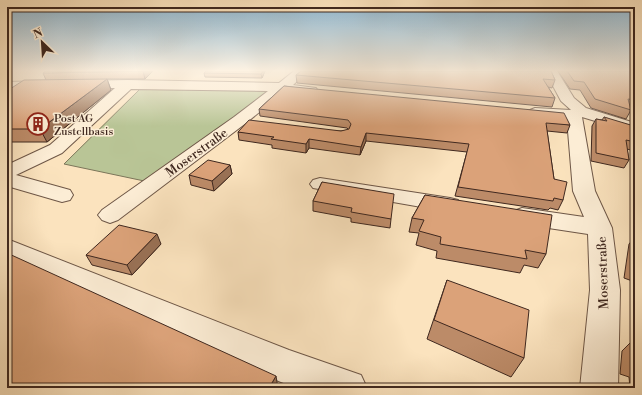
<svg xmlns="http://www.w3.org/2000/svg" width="642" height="395" viewBox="0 0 642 395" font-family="'Libre Bodoni',serif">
  <rect width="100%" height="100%" fill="#fbe3be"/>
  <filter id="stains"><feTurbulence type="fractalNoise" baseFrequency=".005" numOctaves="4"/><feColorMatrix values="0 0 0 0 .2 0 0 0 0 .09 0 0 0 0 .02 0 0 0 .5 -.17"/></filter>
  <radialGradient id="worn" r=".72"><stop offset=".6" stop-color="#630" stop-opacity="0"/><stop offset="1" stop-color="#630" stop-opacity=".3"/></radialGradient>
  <path fill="#b9c596" stroke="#7c765a" d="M140 89 273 90 149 182 64 164Z"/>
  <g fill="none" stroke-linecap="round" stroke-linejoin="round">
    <g stroke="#6e5747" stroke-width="2">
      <g id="minor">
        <path d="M294 71H308L293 85 316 88 318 91 316 94 311 95 284 92 246 123 118 220 110 223 102 220 98 215 102 210 234 117 268 91 131 89 62 153 16 175 70 190 73 195 70 200 62 202 7 186V165L50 145 115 88H78L73 87 72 84 73 81 128 80 279 83Z"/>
        <path d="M545 71H557L574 98 586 108 635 123V133L582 117 595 191 612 228 620 290 618 388H580L590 290 588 234 522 224 514 221 510 216 514 211 522 208 584 217 573 191 567 119 530 116 527 113 530 110 535 108 571 110 561 101Z"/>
        <path d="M46 81 51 82 53 85 51 88 7 90V82Z"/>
        <path d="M320 178 450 198 458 200 461 205 458 210 450 212 313 188 310 184 313 180Z"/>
        <path d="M7 239 289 350 361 375 367 388H296L276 380 7 259Z"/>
      </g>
    </g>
    <use href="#minor" fill="#fcedd5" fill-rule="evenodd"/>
  </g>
  <g fill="#bc8b68" stroke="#3f281f">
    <path d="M153 71 145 79H107L111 90 47 142H7V89H10L46 80 43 73Z"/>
    <path d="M206 71H265L262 78 205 77 204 73Z"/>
    <path d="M551 71 555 80 552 88 548 87 555 98 552 107 297 83 296 75Z"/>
    <path d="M558 71H635V109H631V110L626 119 591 108 580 90 570 89Z"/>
    <path d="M284 86 570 125 567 133 547 131 554 179 563 200 558 210 550 208 548 210 455 196 467 152 366 141 360 155 309 148 306 153 272 148V145L239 140 238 132 341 131 349 130 347 128 260 116 259 109Z"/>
    <path d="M604 117 635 129V150L634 151 627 149 629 160 624 168 591 161 592 126 596 119 602 120Z"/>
    <path d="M230 165 232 174 214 191 191 185 189 175Z"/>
    <path d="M322 182 391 219 390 228 351 222V218L313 211V201Z"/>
    <path d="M425 195 546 254 538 268 524 265 520 273 436 258 437 251 416 245 419 233 409 232 412 218Z"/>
    <path d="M635 237V282L624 278 629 244Z"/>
    <path d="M161 244 132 275 92 265 86 255Z"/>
    <path d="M447 280 524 358 511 377 427 339Z"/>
    <path d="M633 340H635V388H630L629 377 620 374 622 351Z"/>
  </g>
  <g fill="#997155" stroke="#3f281f">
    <path d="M143 71H153L145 79Z"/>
    <path d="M263 71H265L262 78 261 74Z"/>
    <path d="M107 79 111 90 47 142 40 129Z"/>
    <path d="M366 133V141L360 155 361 147Z"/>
    <path d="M309 139V148L306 153V144Z"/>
    <path d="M230 165 232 174 214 191 212 181Z"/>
    <path d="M157 234 161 244 132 275 127 265Z"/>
    <path d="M276 376 278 388H269Z"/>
  </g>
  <g fill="#dba279" stroke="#3f281f">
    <path d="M45 71H143L43 73Z"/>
    <path d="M206 71H263L261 74 204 73Z"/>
    <path d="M301 71H551L555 80 543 79 555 98 296 75Z"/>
    <path d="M567 71H635V100L628 99 631 110 595 99 584 82 574 81Z"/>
    <path d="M107 79 40 129H7V89H10L24 80Z"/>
    <path d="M284 86 564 113 570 125 546 123 554 179 567 182 563 200 554 198 553 201 458 187 469 144 366 133 361 147 309 139 306 144 271 139 274 137 238 132 249 120 341 131 349 129 351 124 348 120 259 109Z"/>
    <path d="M604 117 634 126 635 129V142L626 140 629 160 596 153V119L607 121Z"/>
    <path d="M208 160 230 165 212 181 189 175Z"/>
    <path d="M322 182 394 194 391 219 351 212 352 208 313 201Z"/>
    <path d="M425 195 552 215 546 254 525 250 527 259 440 244 441 237 419 231 424 220 412 218Z"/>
    <path d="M119 225 157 234 127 265 86 255Z"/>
    <path d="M7 253 276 376 269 388H7Z"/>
    <path d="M635 256V267H634Z"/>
    <path d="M447 280 529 310 524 358 434 320Z"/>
    <path d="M633 340H635V364L632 363Z"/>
  </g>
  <linearGradient id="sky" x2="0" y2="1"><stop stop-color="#8bb8d5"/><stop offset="0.56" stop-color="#fdf2e2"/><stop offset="1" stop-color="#fdf2e2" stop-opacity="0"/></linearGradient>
  <rect width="642" height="126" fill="url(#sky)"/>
  <defs>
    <g id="building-ring" transform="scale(1.15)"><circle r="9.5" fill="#fcedd5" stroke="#8f2418" stroke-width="1.5"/><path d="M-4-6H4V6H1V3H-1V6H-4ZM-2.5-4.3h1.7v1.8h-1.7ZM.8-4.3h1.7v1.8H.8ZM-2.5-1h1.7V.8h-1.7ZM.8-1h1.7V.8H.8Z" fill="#8f2418"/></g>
  </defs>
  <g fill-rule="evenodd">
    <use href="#building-ring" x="38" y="124"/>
  </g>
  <g text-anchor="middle" stroke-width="3" stroke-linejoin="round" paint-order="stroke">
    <g font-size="11" fill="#3f281f" stroke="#fcedd5" text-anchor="start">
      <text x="54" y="122">Post AG<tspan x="54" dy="13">Zustellbasis</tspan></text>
    </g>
    <g font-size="13" fill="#3f281f" stroke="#fcedd5">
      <text transform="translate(196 152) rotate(-36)" y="5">Moserstraße</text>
      <text transform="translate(602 273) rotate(-92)" y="5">Moserstraße</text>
    </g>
  </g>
  <rect width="642" height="395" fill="none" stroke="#fbe3be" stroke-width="24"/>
  <rect x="8" y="8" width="626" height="379" fill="none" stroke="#3f281f" stroke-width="2"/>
  <rect x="12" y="12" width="618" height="371" fill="none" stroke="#3f281f"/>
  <g transform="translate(42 42) rotate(335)" stroke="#fcedd5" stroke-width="3" paint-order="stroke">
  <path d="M0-3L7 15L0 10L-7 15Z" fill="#3f281f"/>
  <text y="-6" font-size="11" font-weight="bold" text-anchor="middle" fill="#3f281f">N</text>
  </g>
  <rect width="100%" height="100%" filter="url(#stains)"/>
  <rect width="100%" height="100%" fill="url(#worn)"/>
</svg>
